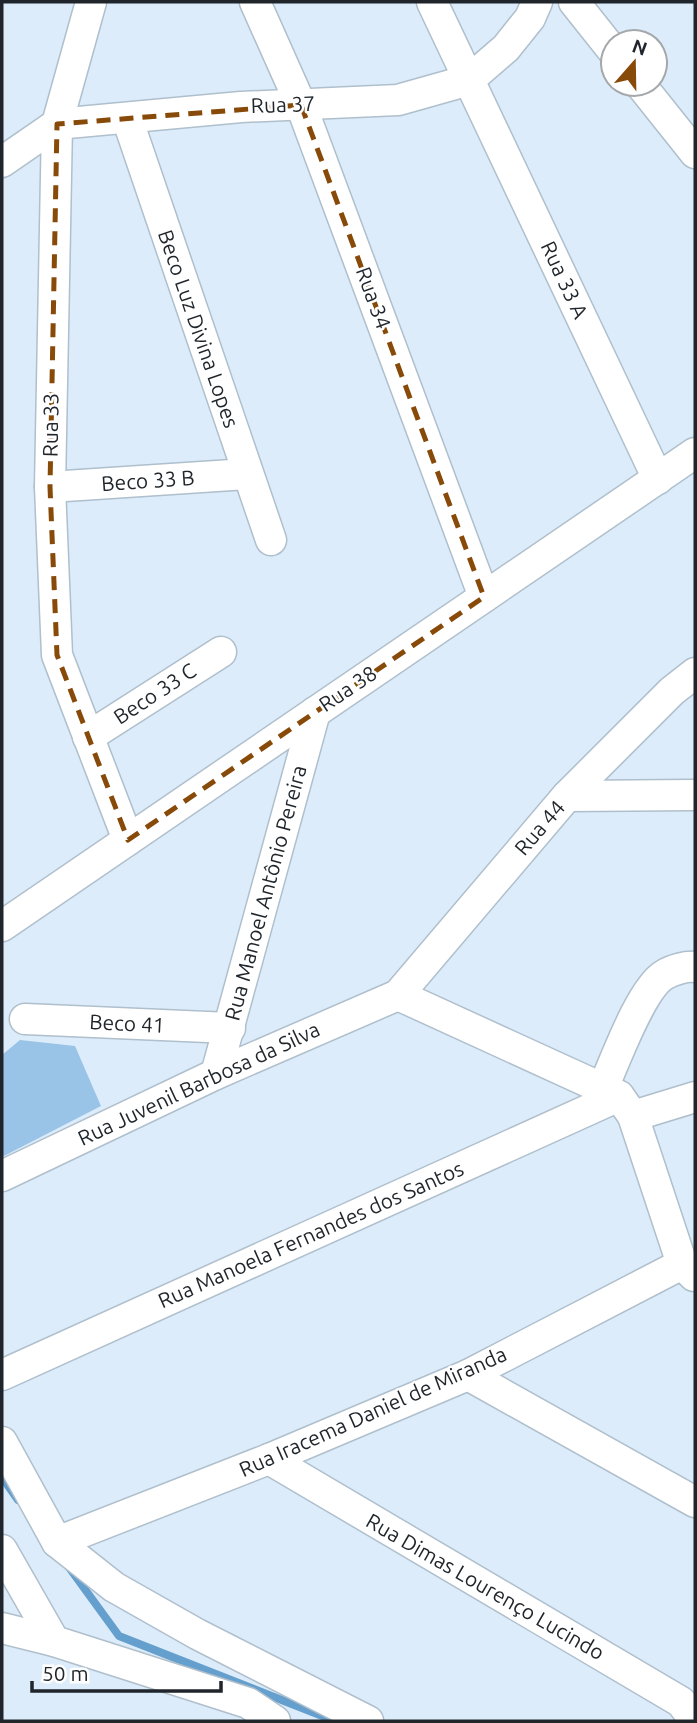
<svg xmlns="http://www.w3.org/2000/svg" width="697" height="1723" viewBox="0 0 697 1723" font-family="Ubuntu,sans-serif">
  <rect width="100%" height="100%" fill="#dcecfa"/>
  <path fill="#99c4e7" d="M20 1040 75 1046 101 1106 2 1157V1055Z"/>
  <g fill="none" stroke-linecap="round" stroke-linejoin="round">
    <g stroke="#659fcd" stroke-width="8">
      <path d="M2 1477 18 1500"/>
      <path d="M68 1566 119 1636 335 1721"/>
    </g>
    <g stroke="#afbfcc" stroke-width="33">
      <g id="minor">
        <path d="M91 2 57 124 50 487 57 655 128 840"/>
        <path d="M255 2 301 105 484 597"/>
        <path d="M432 2 658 479"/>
        <path d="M574 2 613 51"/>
        <path d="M640 84 695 153"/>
        <path d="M127 118 271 540"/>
        <path d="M2 162 57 124 241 107 398 100 469 80 506 48 530 18 537 2"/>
        <path d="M50 487 247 474"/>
        <path d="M88 737 221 652"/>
        <path d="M567 796 695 795"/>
        <path d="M2 926 695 453"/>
        <path d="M398 995 619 1096 633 1116 682 1264 694 1276"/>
        <path d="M25 1019 230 1028"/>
        <path d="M216 1074 315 712"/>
        <path d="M603 1088C615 1061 641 989 664 975 672 970 686 966 695 967"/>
        <path d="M633 1116 695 1097"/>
        <path d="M2 1176 216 1074 398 995 567 796 672 691 695 673"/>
        <path d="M2 1375 619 1096"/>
        <path d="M468 1375 695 1502"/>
        <path d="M2 1442 57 1542 114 1587 197 1634 368 1721"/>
        <path d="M269 1459 681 1702 695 1721"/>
        <path d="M57 1542 269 1459 468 1375 682 1264"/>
        <path d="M2 1550 54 1641 248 1703 275 1721"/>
        <path d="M2 1628 54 1641"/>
      </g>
    </g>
    <use href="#minor" stroke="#fff" stroke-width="30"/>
  </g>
  <path fill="none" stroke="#874a08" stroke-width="5" stroke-dasharray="14 9" stroke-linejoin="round" d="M301 105 484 597 128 840 57 655 50 487 57 124Z"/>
  <g text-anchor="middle" stroke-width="5" stroke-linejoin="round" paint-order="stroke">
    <g font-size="21" fill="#1f252a" stroke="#fff">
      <text transform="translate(283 105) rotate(-2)" y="7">Rua 37</text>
      <text transform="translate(564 280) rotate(65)" y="7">Rua 33 A</text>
      <text transform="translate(373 298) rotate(70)" y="7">Rua 34</text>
      <text transform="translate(198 329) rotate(71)" y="7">Beco Luz Divina Lopes</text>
      <text transform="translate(51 425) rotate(-89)" y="7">Rua 33</text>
      <text transform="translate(148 481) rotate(-4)" y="7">Beco 33 B</text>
      <text transform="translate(348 689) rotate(-34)" y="7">Rua 38</text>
      <text transform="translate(155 694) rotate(-33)" y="7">Beco 33 C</text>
      <text transform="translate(540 828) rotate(-49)" y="7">Rua 44</text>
      <text transform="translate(266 893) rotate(-75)" y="7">Rua Manoel Antônio Pereira</text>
      <text transform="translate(127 1024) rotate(3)" y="7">Beco 41</text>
      <text transform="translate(199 1084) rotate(-25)" y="7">Rua Juvenil Barbosa da Silva</text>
      <text transform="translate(311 1235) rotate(-24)" y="7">Rua Manoela Fernandes dos Santos</text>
      <text transform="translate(373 1412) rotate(-24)" y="7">Rua Iracema Daniel de Miranda</text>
      <text transform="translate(485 1587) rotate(30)" y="7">Rua Dimas Lourenço Lucindo</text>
    </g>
  </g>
  <rect width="697" height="1723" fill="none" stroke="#1f252a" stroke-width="7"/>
  <g transform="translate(634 63) rotate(20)"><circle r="33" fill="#ffffff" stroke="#a5a8aa" stroke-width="2"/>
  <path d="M0-5L12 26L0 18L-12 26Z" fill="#874a08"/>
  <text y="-10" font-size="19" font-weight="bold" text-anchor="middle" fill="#1f252a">N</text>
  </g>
  <path d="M32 1681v10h189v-10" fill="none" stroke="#1f252a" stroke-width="3.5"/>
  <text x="42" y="1681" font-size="21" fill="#1f252a" stroke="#ffffff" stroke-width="5" paint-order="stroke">50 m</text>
</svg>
